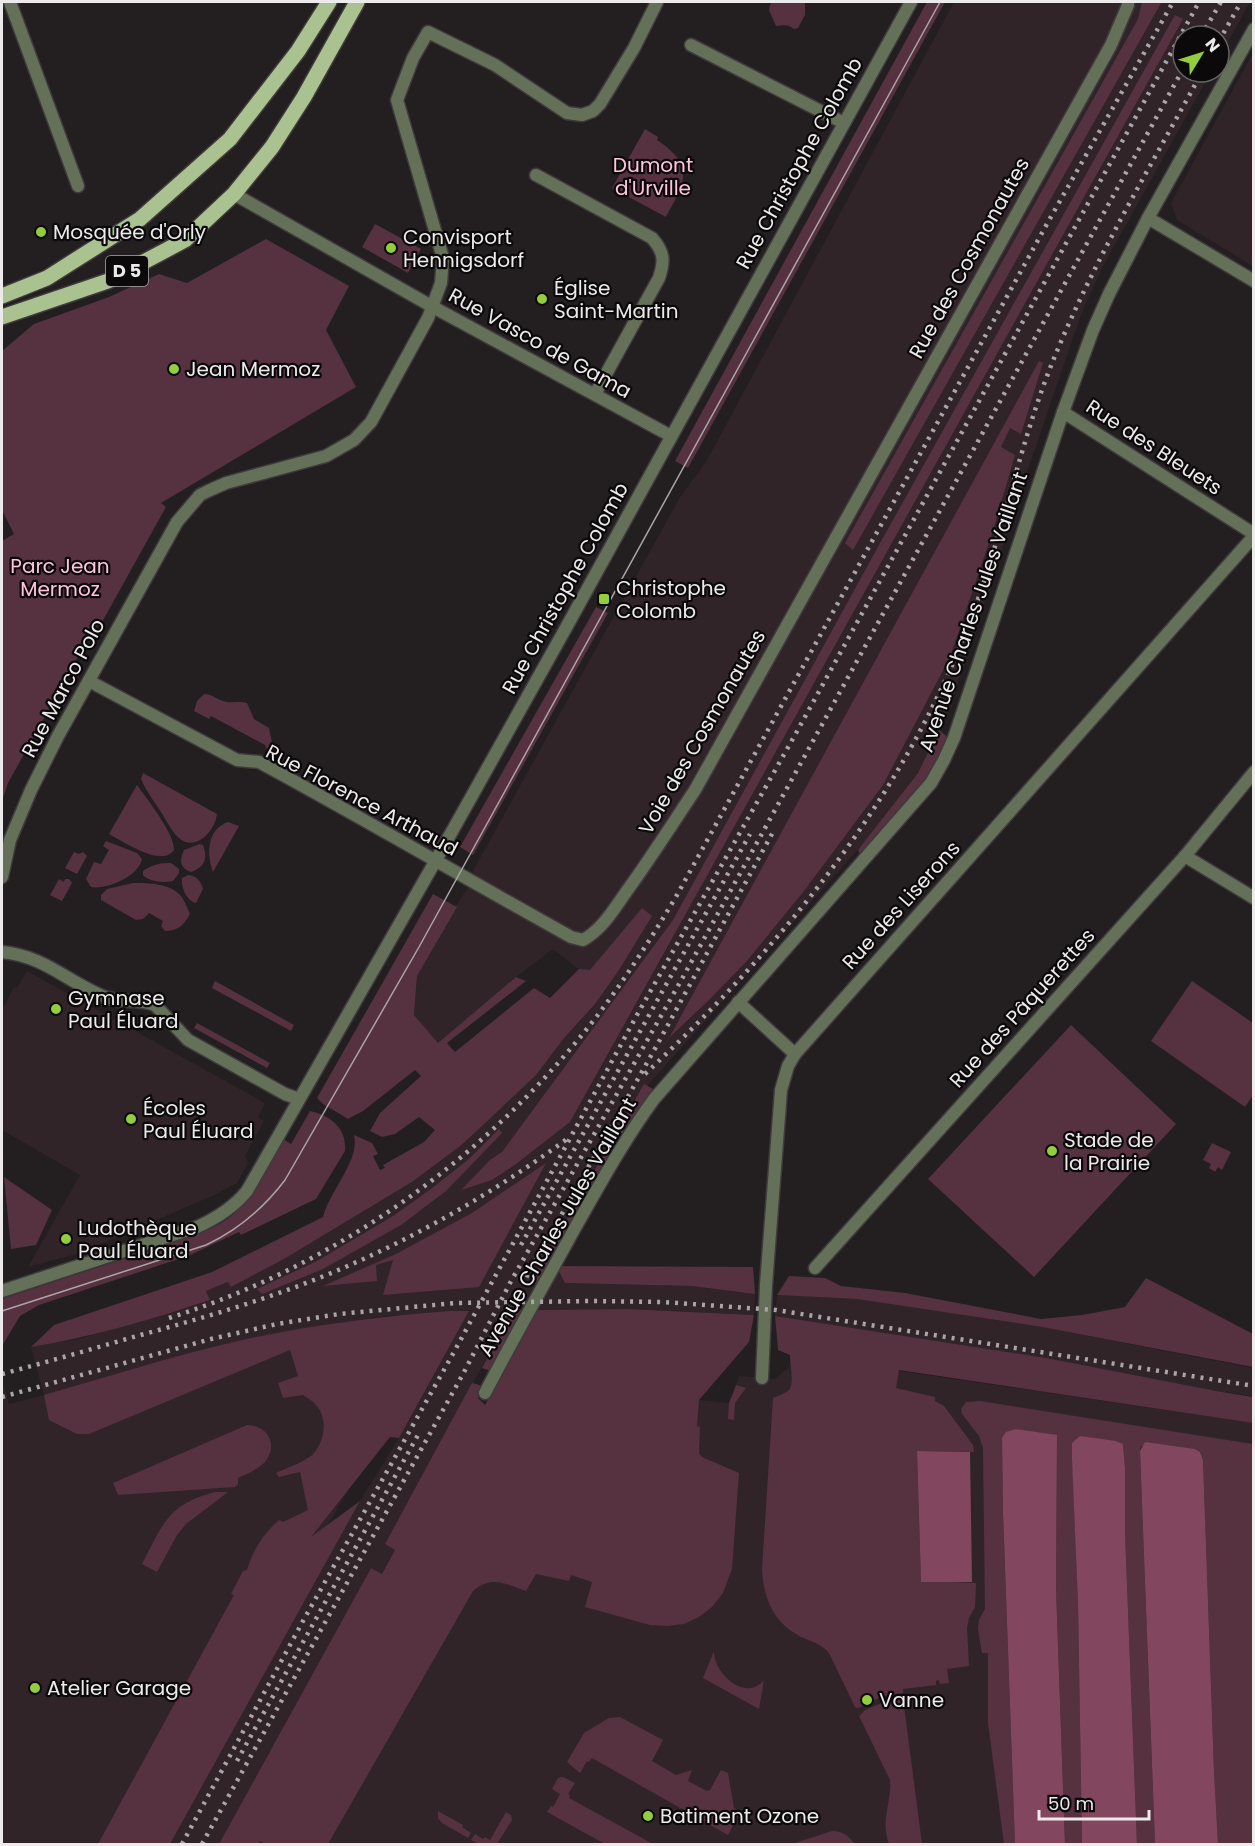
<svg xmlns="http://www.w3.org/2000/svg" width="1255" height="1846" viewBox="0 0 1255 1846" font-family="Poppins,sans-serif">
  <rect width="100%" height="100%" fill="#231e20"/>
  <g fill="#302429">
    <path d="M954 2H1250L1219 58V36H1183V72H1211L1102 268 1082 312 1025 478 948 713 918 773 870 836 641 1093 550 1257 565 1283 692 1286 755 1294 754 1315 627 1309 513 1310 385 1544 395 1550 382 1574 371 1568 219 1844H170L360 1501 399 1438 469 1311 387 1316 330 1324 242 1340 74 1387 452 1317 137 1844H2V1380L9 1404 44 1395 31 1347 78 1339 166 1315 210 1300 206 1291 228 1282 231 1287 284 1259 412 1182 459 1147 603 988 553 949 516 977 438 1044 414 1015 417 976 458 902 469 887 474 869 680 497 706 462Z"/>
    <path d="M1253 53V266L1177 220 1171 203Z"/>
    <path d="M27 971 265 1103 258 1117 264 1121 245 1156 248 1163 237 1183 212 1196 80 1253 28 1267 80 1175 2 1130V1011L14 987 17 988Z"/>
    <path d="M777 1295 857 1299 1042 1327 1253 1368V1396L1048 1368 775 1316Z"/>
    <path d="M519 1338 699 1400 730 1403 739 1376 776 1379 784 1371 789 1368 791 1355 1253 1423V1844H258L361 1650Z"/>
  </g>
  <g fill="#563140">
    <path d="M771 2H805V15L798 28 794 29C788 24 783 25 776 26L769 10Z"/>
    <path d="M927 2H945L688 468 675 461Z"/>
    <path d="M1142 2 1161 3 853 550 845 543 1138 19Z"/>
    <path d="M1175 15 1183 19 570 1122 516 1164 492 1180 461 1190 490 1160 502 1152 673 920 879 545Z"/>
    <path d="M645 129 658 137 657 140C696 166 685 183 666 217L612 188Z"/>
    <path d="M375 224 421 249 408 273 362 247Z"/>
    <path d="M266 239 349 286 326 330 356 387 161 503 166 507 101 624 94 628 8 783 2 801V541L14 534 2 510V351L34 324 109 297 159 274 187 283Z"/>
    <path d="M1039 361 1043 363 1021 434 1010 428 1001 447 1015 455 992 534 950 657 883 785 804 891 746 962 709 1000 669 1038Z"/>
    <path d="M596 607 608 613 473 855 460 847Z"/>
    <path d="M204 694C213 694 218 701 227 702 234 703 240 701 247 703L254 719 269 728 274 751 268 752 265 745 211 716 209 719 194 711 197 701Z"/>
    <path d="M939 730 950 739 936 766 860 854 858 850 918 773Z"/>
    <path d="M143 773 217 814C216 823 210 833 203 838 181 854 170 826 161 812 154 801 146 791 141 779Z"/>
    <path d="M137 785C147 799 175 834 174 850 162 868 124 842 109 834Z"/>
    <path d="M228 822 239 826 213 872C206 854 207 829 228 822Z"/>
    <path d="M106 841 137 853 142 859C139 876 107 890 91 887L86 879 94 862 101 864 109 850 103 846Z"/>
    <path d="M200 844 203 845C208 858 205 867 191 872 180 868 179 861 184 850Z"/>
    <path d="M74 852 79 854 83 852 87 856 77 874 65 868Z"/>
    <path d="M167 863H171L179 869V873L173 881C163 883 150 882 143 875V871C150 866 158 863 167 863Z"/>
    <path d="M188 875C197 876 201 881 203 889L196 903C186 901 181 887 182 878Z"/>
    <path d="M59 879 64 882 65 879H69L72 883 62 901 50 895Z"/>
    <path d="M133 883C148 883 170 883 181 896 185 901 187 908 190 914 184 925 178 931 165 931L161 926 163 921 149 913 143 919 136 920 101 900V895L107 889Z"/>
    <path d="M433 894 457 907 417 976 414 1015 438 1043 516 977 526 981 447 1043 455 1052 534 988 550 998 579 969 590 970 642 908 652 916 619 970 595 1004 564 1038 536 1075 481 1127 459 1147 412 1182 284 1259 231 1287 228 1282 206 1291 210 1300C151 1320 92 1337 31 1347L54 1325 212 1272 323 1217C330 1190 360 1161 354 1135L372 1143 378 1154 373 1156 380 1170 385 1168 383 1165 424 1142 435 1130 419 1117 395 1134 382 1137 370 1131 380 1113 421 1076 415 1070 363 1111 348 1119 323 1104 317 1098Z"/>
    <path d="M215 981 294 1025 291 1031 212 988Z"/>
    <path d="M1192 981 1253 1023V1095L1245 1107 1151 1041Z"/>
    <path d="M197 1023 270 1063 267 1068 194 1028Z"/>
    <path d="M1071 1025 1176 1124 1034 1277 928 1179Z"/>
    <path d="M644 1084 653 1089 539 1284 529 1285Z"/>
    <path d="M310 1111C331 1116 347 1128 345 1151L316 1199 241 1235 239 1232 188 1256 39 1305 20 1316 2 1346V1299L196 1235C210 1229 225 1223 237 1211 253 1196 271 1160 283 1139L291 1144Z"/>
    <path d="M499 1129 502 1133 446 1191 401 1225 323 1269 262 1294 257 1289 317 1261 393 1216 431 1189 469 1159Z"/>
    <path d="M1212 1143 1231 1152 1222 1170 1218 1167 1215 1172 1209 1168 1211 1164 1203 1160Z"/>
    <path d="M546 1163 479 1287 383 1295 393 1260 376 1265 377 1281 323 1286 396 1254 472 1213Z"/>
    <path d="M4 1177 52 1210 36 1245 11 1249Z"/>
    <path d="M556 1266 753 1267 755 1294 692 1286 565 1283Z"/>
    <path d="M789 1276 825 1278 841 1286 905 1293 1041 1319 1082 1315 1125 1307 1146 1278 1253 1334V1367L1042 1327 857 1299 777 1295Z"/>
    <path d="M627 1309 754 1315 749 1342 699 1400 697 1426 700 1427 699 1453 702 1457 739 1473 732 1569 723 1593 712 1607 699 1617 684 1624 667 1626 650 1625 585 1607 592 1582 571 1575 569 1581 536 1574 526 1591C505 1584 492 1575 473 1591L328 1844H266L260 1841 258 1844H219L371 1568 382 1574 395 1550 385 1544 472 1383 483 1386 478 1398 485 1405 534 1310Z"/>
    <path d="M513 1310H524L491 1371 482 1368Z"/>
    <path d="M450 1311H469L399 1438 390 1437 311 1537 360 1501 170 1844H98L234 1595 231 1594 243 1571 247 1570C253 1550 263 1534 279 1520L283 1522 308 1510 300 1472 279 1477 276 1473C287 1468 301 1463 311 1456 325 1444 329 1417 315 1404 312 1400 307 1398 303 1395L283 1398 278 1383 298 1376 290 1350 89 1434H77L49 1420 44 1395C110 1376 176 1355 242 1340 311 1325 380 1316 450 1311Z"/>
    <path d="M775 1316 1046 1358 1216 1391 1253 1397V1423L899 1370 896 1388 935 1397V1401L944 1406 973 1445 974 1452 917 1451 921 1581 976 1583 975 1607 969 1618 967 1628 969 1666 947 1669 949 1683 940 1684 939 1680 936 1681V1685L903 1689V1693L883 1696 871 1702 868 1696 862 1699 865 1705 858 1708 855 1707 829 1653C820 1642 807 1641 796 1634 772 1620 763 1595 762 1569L773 1398C778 1396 784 1394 788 1391 795 1385 790 1365 790 1355L778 1350Z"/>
    <path d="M736 1385 746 1388 735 1403 734 1420 728 1419 729 1403Z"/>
    <path d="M980 1401 1253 1444V1844H1218L1214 1771 1203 1460 1200 1452 1195 1449 1141 1446 1140 1451 1155 1844H1137L1125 1532V1468L1123 1444 1116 1441 1072 1443 1078 1604 1082 1844H1065L1056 1589 1057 1436 1016 1429 1002 1438 1003 1513 1015 1844H1004L988 1723V1653H982L978 1629 979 1620 985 1609 983 1448 979 1436 962 1414 961 1409 966 1402Z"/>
    <path d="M247 1425C270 1426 279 1447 263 1464 256 1470 247 1474 238 1478V1484L235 1487 118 1495 113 1483Z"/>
    <path d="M215 1492H228L186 1524 177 1535 157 1572 142 1564C163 1524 168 1504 215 1492Z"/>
    <path d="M714 1651C713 1673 746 1703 764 1680L759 1709 703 1678Z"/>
    <path d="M894 1698H903L922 1844H889C880 1820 892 1803 890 1780L859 1716 865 1710Z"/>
    <path d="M620 1717 663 1740 652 1761 676 1775 692 1770 688 1781 707 1791 710 1790 721 1770 728 1773 734 1808 740 1812 728 1835 592 1758 589 1762 587 1761 580 1773 567 1762 584 1733 609 1718Z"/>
    <path d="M563 1777 575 1783 568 1794 570 1795 569 1798 653 1844H605L547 1812 551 1806 553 1807 560 1794 552 1789 558 1778Z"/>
    <path d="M438 1811 463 1825 462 1827 471 1833 468 1838 442 1823 438 1818Z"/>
    <path d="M506 1812 511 1815 512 1820 497 1844H479L471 1840 475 1834 483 1839 485 1837 490 1840Z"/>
    <path d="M832 1831C843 1831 848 1836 855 1844H792Z"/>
  </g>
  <g fill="#82465f">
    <path d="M1016 1429 1057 1435 1056 1589 1065 1844H1015L1003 1513 1002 1438 1006 1432Z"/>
    <path d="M1080 1436 1116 1441 1123 1444 1125 1468V1532L1137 1844H1082L1078 1604 1072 1459V1443Z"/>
    <path d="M1145 1442 1195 1449 1200 1452 1203 1460 1214 1771 1218 1844H1155L1140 1451Z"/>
    <path d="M917 1451 970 1452 972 1582H921Z"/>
  </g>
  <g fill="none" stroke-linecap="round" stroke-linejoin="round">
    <g stroke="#3f3b3c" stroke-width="15">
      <g id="street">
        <path d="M10 2 78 186"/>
        <path d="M691 45 844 123"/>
        <path d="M536 175 652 238C664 252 665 260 659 278L595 394"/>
        <path d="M234 194 433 307 671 436"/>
        <path d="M1148 218 1254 281"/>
        <path d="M1063 412 1254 534"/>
        <path d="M89 681 237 760 259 762 270 768C371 823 470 881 571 937L583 940C604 928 615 907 629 888 652 856 673 823 695 790L1111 45 1128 5V2"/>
        <path d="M1185 856 1254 898"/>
        <path d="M2 877 10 840 31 790 58 736 177 522 200 495 208 491 226 483 326 456 354 440 371 422 428 318 441 283 443 258 397 100 413 58 428 32 495 65 567 113 582 115 593 111 600 104 634 48 657 2"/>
        <path d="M2 952C43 956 64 979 100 995 118 1004 137 998 155 1005L188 1040 285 1094 299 1099"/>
        <path d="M738 1002 795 1054"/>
        <path d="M815 1268 1185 856 1254 772"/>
        <path d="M2 1291 197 1227C217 1218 233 1208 247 1191L436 860 567 626 911 2"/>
        <path d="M762 1378 766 1285 781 1090 788 1066 795 1054 1254 536"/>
        <path d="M485 1393C514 1337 545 1283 575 1228 600 1184 624 1140 654 1099L931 783 944 760 954 738 1063 412 1093 330 1109 294 1148 218 1254 29"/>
      </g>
    </g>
    <g stroke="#3f3b3c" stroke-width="18">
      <g id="primary">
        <path d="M2 296 47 278 140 219 230 139 298 51 329 2"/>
        <path d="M2 317 108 281 185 240 234 194 272 147 304 97 357 2"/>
      </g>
    </g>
    <use href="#street" stroke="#647058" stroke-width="12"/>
    <use href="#primary" stroke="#a9c28f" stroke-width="15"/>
    <path stroke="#aaa6a8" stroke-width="1.5" d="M2 1311 206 1245C238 1230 263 1209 285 1180L419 947 940 2"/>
    <g stroke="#aaa6a8" stroke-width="4.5" stroke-dasharray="3 6" stroke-linecap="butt">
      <path d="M1201 36 1221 2"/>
      <path d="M1219 41 1241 2"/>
      <path d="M645 1074C780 948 900 802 967 629 1003 538 1019 441 1057 351 1097 255 1152 164 1202 72"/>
      <path d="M521 1245 750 834"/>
      <path d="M169 1318C338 1265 489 1156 597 1016 626 978 652 937 677 895L1048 222 1173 2"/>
      <path d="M491 1340 657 1045 773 832"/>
      <path d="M2 1374C47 1362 92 1349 137 1336 192 1321 248 1305 301 1285 396 1249 485 1199 567 1139"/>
      <path d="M2 1397 211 1339 277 1324 339 1314 455 1303 592 1301 663 1302 776 1310 1254 1386"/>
      <path d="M237 1761 418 1435"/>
      <path d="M182 1844 303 1621 454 1352 637 1015 795 735 1199 2"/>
      <path d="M202 1844 463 1374 510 1283 683 977 1183 69"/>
    </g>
  </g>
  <g fill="#93cd3e" stroke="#0b090a" stroke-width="2">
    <circle cx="41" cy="232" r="6"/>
    <circle cx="391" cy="248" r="6"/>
    <circle cx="542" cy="299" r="6"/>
    <circle cx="174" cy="369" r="6"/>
    <rect x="598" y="593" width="12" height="12" rx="3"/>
    <circle cx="56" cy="1009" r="6"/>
    <circle cx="131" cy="1119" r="6"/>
    <circle cx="1052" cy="1151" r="6"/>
    <circle cx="66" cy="1239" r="6"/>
    <circle cx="35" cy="1688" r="6"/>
    <circle cx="867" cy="1700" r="6"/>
    <circle cx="648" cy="1816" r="6"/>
  </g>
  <g text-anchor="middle" stroke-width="4.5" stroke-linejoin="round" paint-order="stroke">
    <rect fill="#0b090a" stroke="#a9a6a8" stroke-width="1.5" x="106" y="256" width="42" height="30" rx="4.5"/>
    <g font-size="18" font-weight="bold" fill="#edeaeb">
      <text x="127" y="277">D 5</text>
    </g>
    <g font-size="20" fill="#edeaeb" stroke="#0b090a">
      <text transform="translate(799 163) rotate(-61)" y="7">Rue Christophe Colomb</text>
      <text transform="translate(969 258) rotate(-61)" y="7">Rue des Cosmonautes</text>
      <text transform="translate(540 343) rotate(29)" y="7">Rue Vasco de Gama</text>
      <text transform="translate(1154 447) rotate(33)" y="7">Rue des Bleuets</text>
      <text transform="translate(565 588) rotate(-61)" y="7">Rue Christophe Colomb</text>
      <text transform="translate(973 612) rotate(-71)" y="7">Avenue Charles Jules Vaillant</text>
      <text transform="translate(63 688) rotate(-62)" y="7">Rue Marco Polo</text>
      <text transform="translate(702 732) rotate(-60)" y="7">Voie des Cosmonautes</text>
      <text transform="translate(362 800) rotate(28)" y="7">Rue Florence Arthaud</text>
      <text transform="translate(901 905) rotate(-48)" y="7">Rue des Liserons</text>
      <text transform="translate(1022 1008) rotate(-48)" y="7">Rue des Pâquerettes</text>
      <text transform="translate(557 1227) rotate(-60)" y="7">Avenue Charles Jules Vaillant</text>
    </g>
    <g font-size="20" fill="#fec5da" stroke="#0b090a">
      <text x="653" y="172">Dumont<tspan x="653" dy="23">d'Urville</tspan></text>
      <text x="60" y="573">Parc Jean<tspan x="60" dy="23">Mermoz</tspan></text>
    </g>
    <g font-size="20" fill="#edeaeb" stroke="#0b090a" text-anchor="start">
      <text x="53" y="239">Mosquée d'Orly</text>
      <text x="403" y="244">Convisport<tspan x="403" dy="23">Hennigsdorf</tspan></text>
      <text x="554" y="295">Église<tspan x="554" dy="23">Saint-Martin</tspan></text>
      <text x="186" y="376">Jean Mermoz</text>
      <text x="616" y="595">Christophe<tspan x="616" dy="23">Colomb</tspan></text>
      <text x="68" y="1005">Gymnase<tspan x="68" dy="23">Paul Éluard</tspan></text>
      <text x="143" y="1115">Écoles<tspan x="143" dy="23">Paul Éluard</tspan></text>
      <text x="1064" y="1147">Stade de<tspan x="1064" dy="23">la Prairie</tspan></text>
      <text x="78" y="1235">Ludothèque<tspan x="78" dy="23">Paul Éluard</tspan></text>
      <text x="47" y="1695">Atelier Garage</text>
      <text x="879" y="1707">Vanne</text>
      <text x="660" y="1823">Batiment Ozone</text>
    </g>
  </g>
  <rect width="1255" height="1846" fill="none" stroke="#edeaeb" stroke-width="6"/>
  <g transform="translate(1201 54) rotate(52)"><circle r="28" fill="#0b090a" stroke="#656364" stroke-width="1.5"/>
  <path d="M0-4.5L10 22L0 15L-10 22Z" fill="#93cd3e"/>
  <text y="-9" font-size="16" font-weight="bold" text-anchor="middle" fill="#edeaeb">N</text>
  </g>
  <path d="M1039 1810v9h110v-9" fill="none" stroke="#edeaeb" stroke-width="3"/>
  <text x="1048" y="1810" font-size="18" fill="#edeaeb" stroke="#0b090a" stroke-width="4.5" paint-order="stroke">50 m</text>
</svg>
